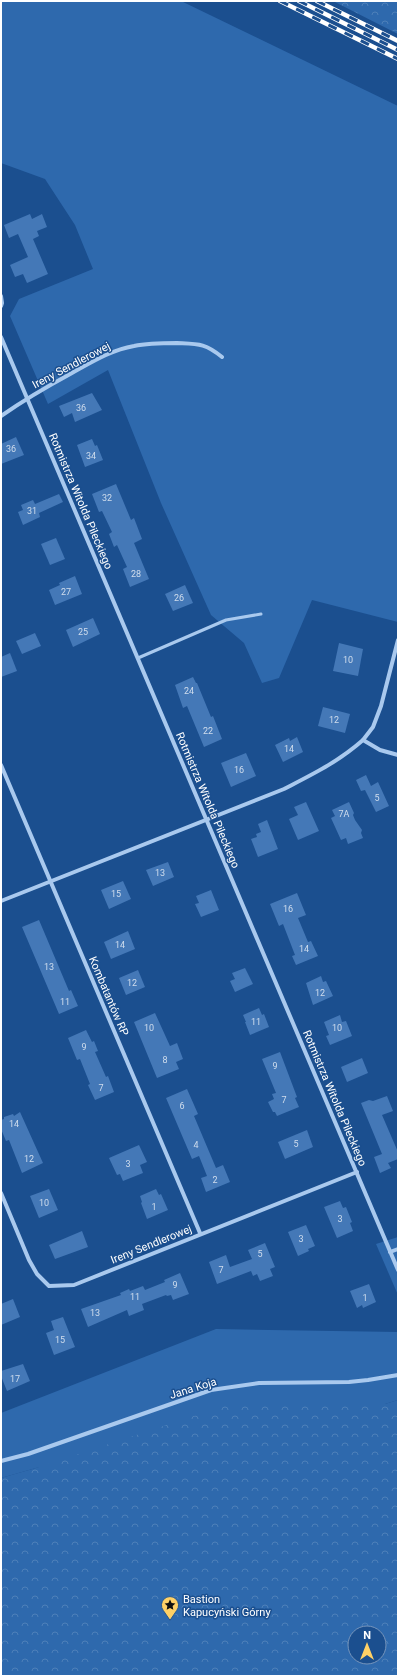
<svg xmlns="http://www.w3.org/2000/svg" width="399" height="1677" viewBox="0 0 399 1677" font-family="Roboto,sans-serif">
  <defs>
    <pattern id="forest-crowns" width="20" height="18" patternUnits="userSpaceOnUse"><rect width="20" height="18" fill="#2e69ad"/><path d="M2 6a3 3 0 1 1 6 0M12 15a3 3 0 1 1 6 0" fill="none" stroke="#4d80b9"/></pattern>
  </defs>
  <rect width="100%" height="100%" fill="#1b4f8f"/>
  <g fill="#2e69ad">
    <path d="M1 1H181L398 106V622L312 600 279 678 262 683 244 643 211 615 161 503 108 370 48 404 10 316 19 299 93 269 75 225 45 179 1 163Z"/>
    <path d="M398 1237V1295L376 1244Z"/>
    <path d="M216 1329 398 1332V1400L385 1404 36 1468 1 1478V1413Z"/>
  </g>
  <g fill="url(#forest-crowns)" fill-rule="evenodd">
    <path d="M333 1H398V34Z"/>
    <path d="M398 1400V1676H1V1478L36 1468 227 1405 385 1404ZM355 1633H379V1657H355Z"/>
  </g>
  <g fill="#4478b7">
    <path d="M30 214 32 219 42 214 47 227 37 231 39 236 33 239 48 274 27 283 23 274 15 277 10 265 28 257 18 234 9 238 4 225Z"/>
    <path d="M92 393 102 410 75 422 72 413 64 417 59 406Z"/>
    <path d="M16 437 24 455 1 464V444Z"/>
    <path d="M92 439 95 446 97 445 103 460 85 467 77 445Z"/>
    <path d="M116 484 131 520 134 518 142 539 134 543 149 579 130 587 123 569 127 567 117 545 114 547 109 534 112 532 102 511 99 512 92 494Z"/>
    <path d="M59 494 63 502 39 513 40 517 23 525 18 512 23 510 21 505 33 500 35 504Z"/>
    <path d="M56 538 65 559 50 565 41 544Z"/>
    <path d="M75 576 82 594 55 605 49 590 60 585 59 583Z"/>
    <path d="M185 585 193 603 173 611 165 594Z"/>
    <path d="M93 618 100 634 73 647 66 630Z"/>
    <path d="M35 633 41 646 22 654 16 641Z"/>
    <path d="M339 643 363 649 358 676 333 671Z"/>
    <path d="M10 653 17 671 1 677V657Z"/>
    <path d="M193 677 196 683H197L211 717 213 716 222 739 204 747 187 706 183 708 175 685Z"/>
    <path d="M323 707 350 714 345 733 318 726Z"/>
    <path d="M297 737 303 752 283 762 275 745 289 738 290 741Z"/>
    <path d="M246 753 256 776 231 787 221 763Z"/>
    <path d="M366 775 371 786 378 782 389 806 376 812 365 790 361 791 356 780Z"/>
    <path d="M306 802 319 831 298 840 289 819 298 815 294 807Z"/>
    <path d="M349 802 354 813 353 815 355 820 362 830 361 833 363 838 348 844 346 838 341 840 331 818 335 816 332 810Z"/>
    <path d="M267 820 278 849 258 857 251 839 257 837 256 834 261 832 258 824Z"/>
    <path d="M168 862 174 877 153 886 146 870Z"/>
    <path d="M123 881 131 899 109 909 101 890Z"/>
    <path d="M211 890 219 910 201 917 195 904 199 903 196 896Z"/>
    <path d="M297 893 306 915 298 918 308 942 311 941 318 956 296 965 292 956 295 955 283 924 279 926 270 904Z"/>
    <path d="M39 920 69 991 71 990 78 1006 59 1014 22 927Z"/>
    <path d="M128 931 135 949 111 959 104 942Z"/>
    <path d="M245 968 253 984 235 992 230 981 235 979 232 973Z"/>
    <path d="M138 970 145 987 126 995 119 978Z"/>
    <path d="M321 976 323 982 326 981 333 996 313 1005 306 983Z"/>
    <path d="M259 1008 262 1015 264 1014 269 1027 250 1035 245 1022H246L243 1015Z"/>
    <path d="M155 1013 170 1046 177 1043 183 1059 176 1062 179 1069 157 1078 134 1022Z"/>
    <path d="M340 1015 342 1022 346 1021 352 1036 330 1045 326 1036 329 1035 324 1022Z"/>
    <path d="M86 1030 92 1042 94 1041 98 1051 95 1052 106 1077 108 1076 114 1092 95 1100 88 1085 90 1084 80 1059 77 1060 68 1038Z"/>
    <path d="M280 1052 297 1097 295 1098 299 1107 277 1116 275 1112H273L268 1102 274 1099 272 1094 276 1093 262 1059Z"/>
    <path d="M362 1058 368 1073 347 1082 341 1067Z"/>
    <path d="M187 1089 198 1114 194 1116 216 1168 223 1165 230 1182 206 1192 201 1178 207 1176 199 1156 192 1159 166 1098Z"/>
    <path d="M387 1096 393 1111 382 1115 398 1152V1159L388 1163 391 1168 380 1173 374 1157 382 1154 361 1103 369 1100 373 1101Z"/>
    <path d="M20 1112 43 1163 22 1173 9 1140 6 1141 1 1129V1120L4 1119V1117L13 1114 14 1116Z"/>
    <path d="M307 1130 313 1147 285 1159 278 1142Z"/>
    <path d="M139 1145 147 1162 140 1165 143 1173 123 1181 120 1174 117 1175 109 1158Z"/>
    <path d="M49 1189 58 1210 39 1218 30 1196Z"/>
    <path d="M156 1189 159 1195 161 1194 168 1210 147 1219 141 1203 142 1202 140 1196Z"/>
    <path d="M340 1201 343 1208 346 1207 352 1222 350 1223 353 1231 337 1238 324 1207Z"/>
    <path d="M306 1225 315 1246 308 1249 309 1251 298 1256 288 1232Z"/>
    <path d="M82 1231 88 1247 55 1259 49 1245Z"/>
    <path d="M265 1243 275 1267 270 1269 273 1276 260 1281 257 1274 253 1276 251 1271 217 1284 209 1262 226 1255 230 1267 252 1259 248 1250Z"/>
    <path d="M180 1273 189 1294 173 1300 171 1295 167 1296 166 1295 142 1304 144 1310 129 1316 127 1310 88 1327 81 1309 121 1295 120 1293 129 1289 130 1291 143 1286 145 1290 165 1282 164 1280Z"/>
    <path d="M369 1284 376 1302 363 1308 362 1305 357 1308 350 1291Z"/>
    <path d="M13 1299 20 1317 1 1325V1304Z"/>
    <path d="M63 1317 75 1347 54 1355 46 1333 54 1330 51 1321Z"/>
    <path d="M23 1364 30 1381 7 1391 1 1376V1371Z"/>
  </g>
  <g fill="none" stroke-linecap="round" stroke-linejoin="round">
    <path stroke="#a9c9ee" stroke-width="3" d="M138 658 226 620 261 614"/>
    <g stroke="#a9c9ee" stroke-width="4">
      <path d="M1 296 2 303 1 306"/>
      <path d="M1 337 398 1270"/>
      <path d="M1 416C24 400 48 386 72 373 92 362 111 350 134 346 148 343 162 343 177 343 198 344 205 343 222 357"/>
      <path d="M363 740 373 727 381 706 398 640"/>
      <path d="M1 765 200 1233"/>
      <path d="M1 901 284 789C313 774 338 762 363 740L380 750 398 755"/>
      <path d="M1 1193 29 1260 37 1274 49 1286 74 1285 357 1172"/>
      <path d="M390 1252 398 1249"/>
      <path d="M1 1461 28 1454 211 1390 259 1383 349 1382 368 1380 398 1375"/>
    </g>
    <g stroke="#fff" stroke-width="4.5">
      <g id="rail">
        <path d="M280 1 398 59"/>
        <path d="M299 1 398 50"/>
        <path d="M317 1 398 41"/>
      </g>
    </g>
    <use href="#rail" stroke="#1b4f8f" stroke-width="3" stroke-dasharray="9" stroke-linecap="butt"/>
  </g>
  <defs>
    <g id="sight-pin" transform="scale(0.9)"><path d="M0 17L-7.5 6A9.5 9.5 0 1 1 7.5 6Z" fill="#ffd166" stroke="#1b4f8f"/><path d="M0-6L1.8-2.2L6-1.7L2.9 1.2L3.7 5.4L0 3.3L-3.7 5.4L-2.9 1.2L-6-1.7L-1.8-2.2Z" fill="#111"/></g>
  </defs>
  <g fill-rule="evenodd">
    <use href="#sight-pin" x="170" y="1605"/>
  </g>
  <g text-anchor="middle" stroke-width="3" stroke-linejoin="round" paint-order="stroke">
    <g font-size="9" fill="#d0dded">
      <text x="81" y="411">36</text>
      <text x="11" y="452">36</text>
      <text x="91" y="459">34</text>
      <text x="107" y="501">32</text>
      <text x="32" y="514">31</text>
      <text x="136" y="577">28</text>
      <text x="66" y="595">27</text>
      <text x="179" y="601">26</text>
      <text x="83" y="635">25</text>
      <text x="348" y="663">10</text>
      <text x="189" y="694">24</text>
      <text x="334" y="723">12</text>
      <text x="208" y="734">22</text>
      <text x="289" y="752">14</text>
      <text x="239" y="773">16</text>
      <text x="377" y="801">5</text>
      <text x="344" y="817">7A</text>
      <text x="160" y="876">13</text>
      <text x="116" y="897">15</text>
      <text x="288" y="912">16</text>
      <text x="120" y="948">14</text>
      <text x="304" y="952">14</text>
      <text x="49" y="970">13</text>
      <text x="132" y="986">12</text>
      <text x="320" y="996">12</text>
      <text x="65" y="1005">11</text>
      <text x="256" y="1025">11</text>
      <text x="149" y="1031">10</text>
      <text x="337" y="1031">10</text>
      <text x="84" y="1050">9</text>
      <text x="165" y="1063">8</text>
      <text x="275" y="1069">9</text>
      <text x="101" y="1091">7</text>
      <text x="284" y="1103">7</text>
      <text x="182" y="1109">6</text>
      <text x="14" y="1127">14</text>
      <text x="296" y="1147">5</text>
      <text x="196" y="1148">4</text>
      <text x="29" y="1162">12</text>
      <text x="128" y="1167">3</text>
      <text x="215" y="1183">2</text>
      <text x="44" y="1206">10</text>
      <text x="154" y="1210">1</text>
      <text x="340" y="1222">3</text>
      <text x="301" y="1242">3</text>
      <text x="260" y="1257">5</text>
      <text x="221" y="1273">7</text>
      <text x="175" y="1288">9</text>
      <text x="135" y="1300">11</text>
      <text x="365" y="1301">1</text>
      <text x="95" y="1316">13</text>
      <text x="60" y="1343">15</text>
      <text x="15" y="1382">17</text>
    </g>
    <g font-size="11" fill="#fff" stroke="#1b4f8f">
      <text transform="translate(71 365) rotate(-28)" y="4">Ireny Sendlerowej</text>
      <text transform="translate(81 501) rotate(67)" y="4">Rotmistrza Witolda Pileckiego</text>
      <text transform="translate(208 800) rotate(67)" y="4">Rotmistrza Witolda Pileckiego</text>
      <text transform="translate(109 996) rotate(67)" y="4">Kombatantów RP</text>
      <text transform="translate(335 1098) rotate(67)" y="4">Rotmistrza Witolda Pileckiego</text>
      <text transform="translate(151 1244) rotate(-22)" y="4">Ireny Sendlerowej</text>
      <text transform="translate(193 1388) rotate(-17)" y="4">Jana Koja</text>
    </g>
    <g font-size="11" fill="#fff" stroke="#1b4f8f" text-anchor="start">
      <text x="183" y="1603">Bastion<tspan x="183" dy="13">Kapucyński Górny</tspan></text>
    </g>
  </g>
  <rect width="399" height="1677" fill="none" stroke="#ffffff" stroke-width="4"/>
  <g transform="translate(367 1645)"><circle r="19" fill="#1b4f8f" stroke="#7695bc"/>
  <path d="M0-3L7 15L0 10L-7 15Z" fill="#ffd166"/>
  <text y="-6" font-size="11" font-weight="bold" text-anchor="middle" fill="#ffffff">N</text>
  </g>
</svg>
